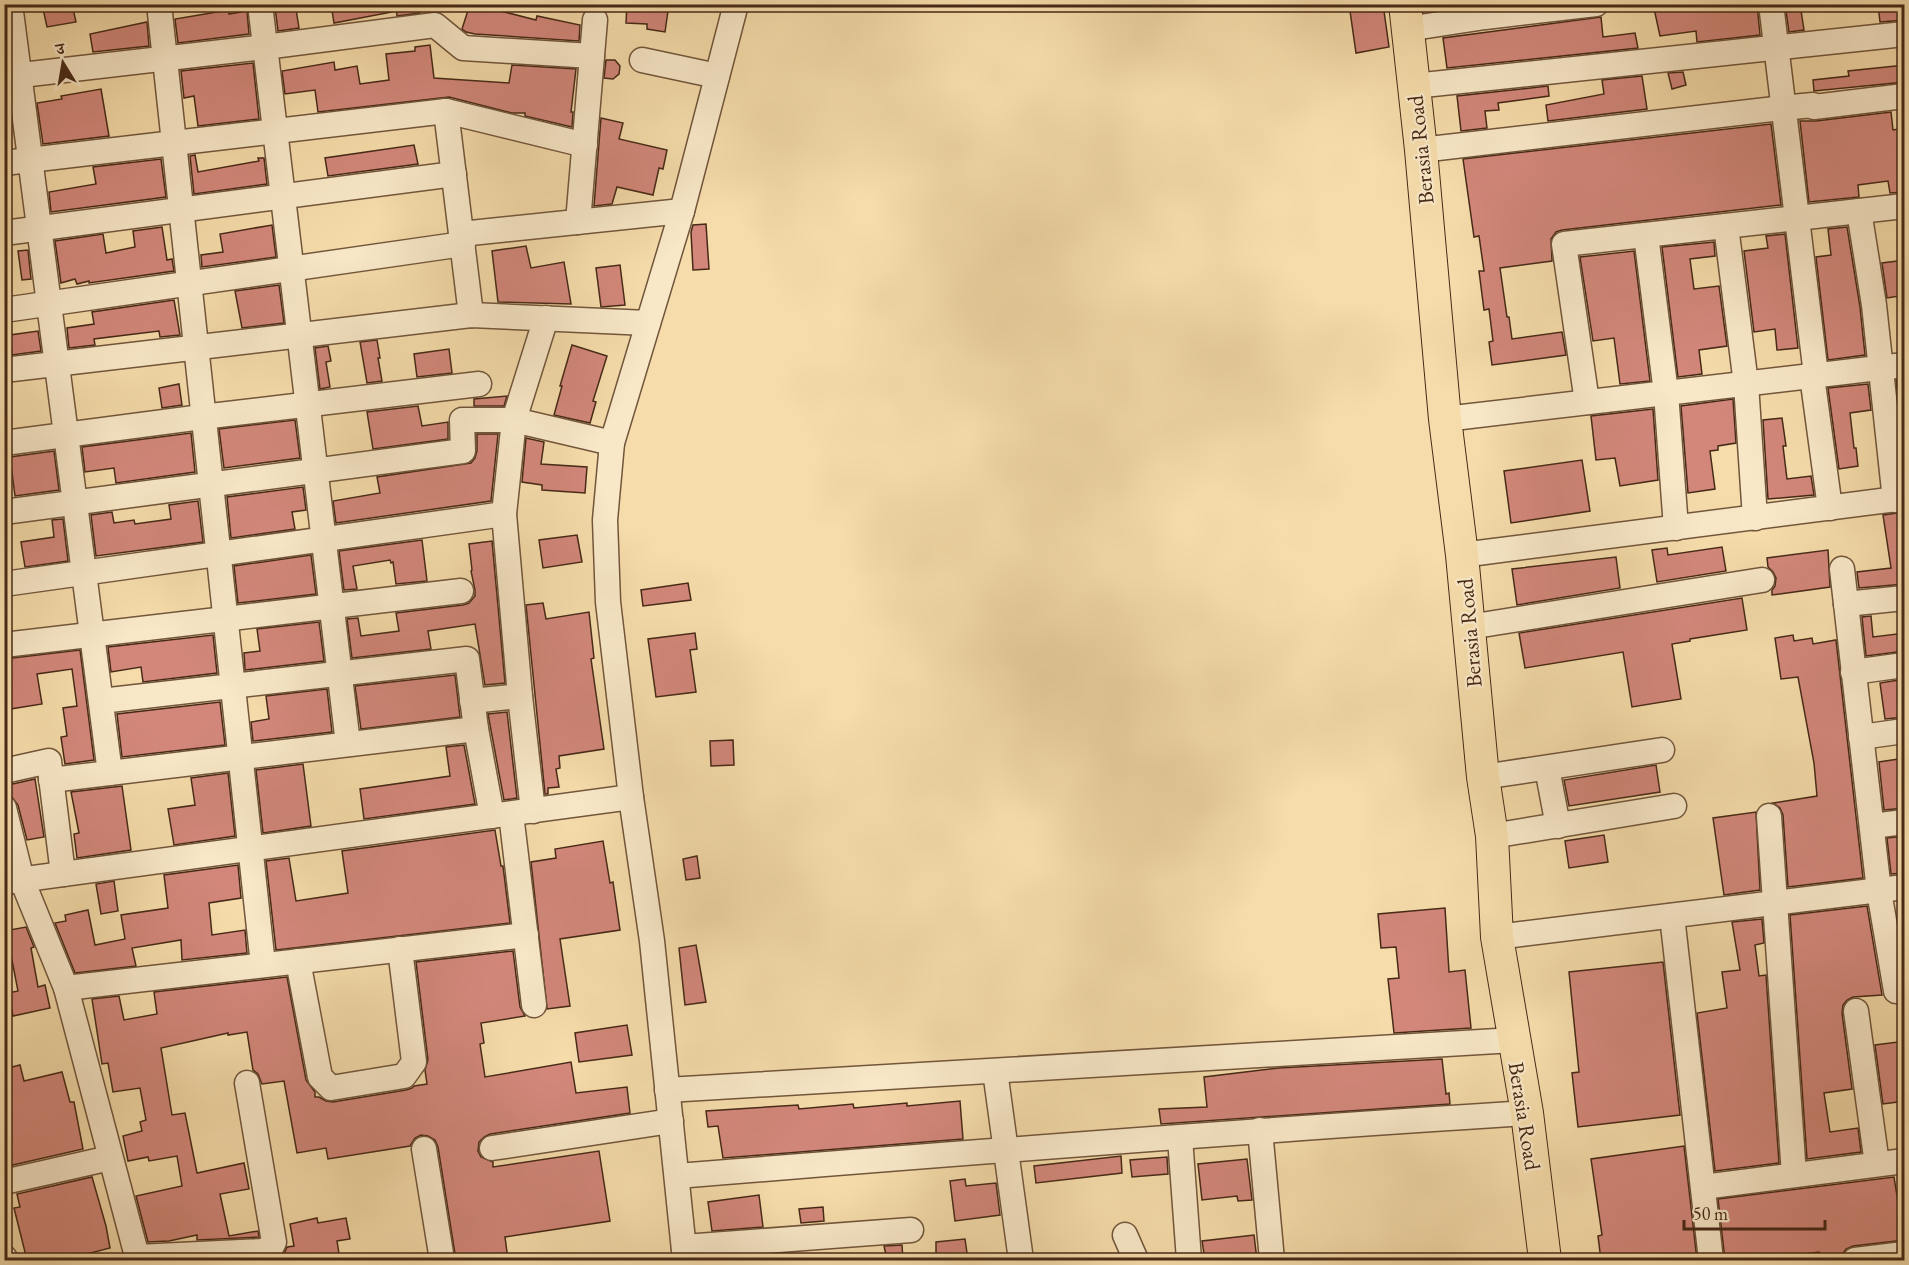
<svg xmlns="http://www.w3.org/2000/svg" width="1909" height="1265" viewBox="0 0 1909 1265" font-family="'EB Garamond','Noto Serif Devanagari',serif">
  <rect width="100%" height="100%" fill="#f5dcaa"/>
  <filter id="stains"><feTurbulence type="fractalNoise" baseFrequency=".00333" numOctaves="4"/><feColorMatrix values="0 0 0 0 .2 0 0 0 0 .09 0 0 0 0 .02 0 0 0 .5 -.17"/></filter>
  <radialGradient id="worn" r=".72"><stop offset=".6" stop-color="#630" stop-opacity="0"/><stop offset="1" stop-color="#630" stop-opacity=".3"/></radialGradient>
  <g fill="#d2877a" stroke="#472917" stroke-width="1.5">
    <path d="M42 4H72L76 22 47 27Z"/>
    <path d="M331 4H391L392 12 334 23Z"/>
    <path d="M396 4H419L420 13 397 16Z"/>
    <path d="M470 4H486L485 7 536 20 537 16 580 25 579 41 475 34 466 32 462 29Z"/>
    <path d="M627 4H669L665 32 647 29V24L626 23Z"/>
    <path d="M1349 4H1383L1389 47 1356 53Z"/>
    <path d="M1653 4H1757L1760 35 1697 42 1696 31 1660 36Z"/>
    <path d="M1785 4H1800L1804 30 1789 32Z"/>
    <path d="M1878 4H1905V20L1880 22Z"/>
    <path d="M281 6V11L296 9 299 28 278 31 275 7Z"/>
    <path d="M229 10V14L247 11 249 34 178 43 175 19Z"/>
    <path d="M1601 17 1603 37 1635 33 1638 48 1447 68 1443 38Z"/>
    <path d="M147 22 149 46 93 52 90 34Z"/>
    <path d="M430 45 434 78 509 83 512 65 576 69 571 112H573L572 127 525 116V113H512L449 97 318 112 315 90 285 94 282 71 334 62 335 70 357 66 360 84 389 80 386 54 415 51V47Z"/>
    <path d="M606 60H615L620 66 619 74 613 79 604 78Z"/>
    <path d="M253 63 259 119 198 126 194 96 184 98 181 71Z"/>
    <path d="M1905 65V82L1814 91 1813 80 1849 76 1848 71Z"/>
    <path d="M1683 72 1686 85 1672 89 1668 73Z"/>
    <path d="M1642 76 1647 109 1548 121 1546 105 1604 94 1602 80Z"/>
    <path d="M1548 86 1549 96 1498 103 1499 110 1485 111 1487 128 1461 131 1457 96Z"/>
    <path d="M101 89 109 136 43 144 37 103 62 99 61 96Z"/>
    <path d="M1891 112 1893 130 1905 128V192L1890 193 1888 181 1858 185 1859 197 1809 202 1800 121H1816Z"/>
    <path d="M601 118 623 123 619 139 667 150 663 169 659 168 653 195 617 187 612 204 594 206Z"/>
    <path d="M1771 124 1781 205 1562 230 1556 232 1551 239 1552 261 1500 268 1507 317H1509L1512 339 1562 332 1566 355 1492 365 1489 342 1493 341 1489 309 1484 310 1479 271H1484L1479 236 1474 237 1463 159Z"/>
    <path d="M414 145 418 164 328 176 325 158Z"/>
    <path d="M195 155 198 172 259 161 258 158H264L267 184 194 194 190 156Z"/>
    <path d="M161 159 166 197 51 212 49 192 96 184 93 167Z"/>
    <path d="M706 224 709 269 693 270 691 232 693 225Z"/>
    <path d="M272 225 276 257 202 267 201 255 223 252 220 234Z"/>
    <path d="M162 227 167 260 172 259 174 271 89 283V281L77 284 75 279 61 283 55 241 103 234 106 253 135 247 133 231Z"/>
    <path d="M1847 227 1860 307 1865 355 1828 360 1816 257 1831 255 1828 229Z"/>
    <path d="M1785 234 1798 348 1777 350 1775 329 1754 332 1744 251 1768 248 1766 236Z"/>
    <path d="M1714 242 1715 256 1690 259 1694 289 1719 286 1727 346 1699 350 1702 374 1678 377 1662 247Z"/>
    <path d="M526 246 531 268 564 262 571 304 498 302 492 251Z"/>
    <path d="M28 250 31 279 22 280 18 251Z"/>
    <path d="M1634 251 1650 381 1620 384 1614 338 1593 341 1580 257Z"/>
    <path d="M1905 260V295L1887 298 1882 263Z"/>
    <path d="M620 265 625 305 601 307 596 268Z"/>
    <path d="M279 285 284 323 242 328 235 291Z"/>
    <path d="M174 300 180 335 160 337 159 331 94 339 95 345 69 348 67 328 94 324 92 312Z"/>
    <path d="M38 331 41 351 12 355 10 335Z"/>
    <path d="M377 340 380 358H378L382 381 367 383 360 342Z"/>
    <path d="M572 345 607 356 593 401 596 402 590 423 554 415 562 386H560Z"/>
    <path d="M328 346 331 361 326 362 330 387 320 389 315 348Z"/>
    <path d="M449 349 452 373 417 377 414 354Z"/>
    <path d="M1905 379V455L1896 380Z"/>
    <path d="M179 384 182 405 162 408 159 388Z"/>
    <path d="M1868 384 1871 410 1850 413 1854 448H1856L1858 466 1839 469 1828 388Z"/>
    <path d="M507 396 504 406H474V399Z"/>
    <path d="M1733 399 1736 443 1718 446V450L1710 451 1715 489 1688 493 1681 406Z"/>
    <path d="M418 406 422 426 448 422V439L373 449 367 412Z"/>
    <path d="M1653 409 1658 480 1620 486 1615 458 1596 460 1591 416Z"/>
    <path d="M1782 418 1786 446H1783L1787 479 1811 476 1814 495 1768 499 1763 420Z"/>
    <path d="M295 420 300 458 224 468 219 429Z"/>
    <path d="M191 433 195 472 116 483 114 468 85 472 82 447Z"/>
    <path d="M477 434H498L491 501 336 523 333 501 380 493 377 477 471 463 475 458 477 451Z"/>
    <path d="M526 438 544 442 541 464 587 467 585 493 542 490V485L522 482Z"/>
    <path d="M54 451 59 490 15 496 10 457Z"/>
    <path d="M1582 460 1590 511 1511 523 1504 471Z"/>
    <path d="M303 487 306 510 292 512 295 529 231 538 227 497Z"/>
    <path d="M198 501 203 542 96 556 91 515 112 512 114 523 134 520 135 524 171 519 169 505Z"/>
    <path d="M1905 512V584L1859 588 1857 572 1891 568 1883 515Z"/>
    <path d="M63 519 68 561 25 567 21 542 54 537 52 520Z"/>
    <path d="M577 535 582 562 543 568 539 540Z"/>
    <path d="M422 540 427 581 396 584 393 562 391 563 390 560 353 566 357 589 344 590 339 551Z"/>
    <path d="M492 541 505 683 485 685 475 624 428 631 431 649 352 658 347 619 358 618 361 636 399 631 396 613 463 605 469 603 475 596V590L471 571 472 570 469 544Z"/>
    <path d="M1722 547 1726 571 1657 582 1652 550 1667 548 1668 555Z"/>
    <path d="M1828 550 1830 587 1772 595V590L1775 586 1776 578 1773 572 1768 567 1767 558Z"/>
    <path d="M311 555 316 594 238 603 234 566Z"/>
    <path d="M1616 557 1620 588 1517 605 1512 569Z"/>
    <path d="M688 583 691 600 643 606 641 590Z"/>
    <path d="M1742 598 1747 630 1690 639V641L1672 644 1681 699 1632 707 1623 652 1525 668 1519 633Z"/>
    <path d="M543 603 546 619 589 612 594 658 591 659 604 749 559 756 560 768 556 769 559 787 548 788V794H545L526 605Z"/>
    <path d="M1871 616 1873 637 1905 633V651L1866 656 1862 617Z"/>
    <path d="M319 622 324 661 245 670 244 653 260 651 257 629Z"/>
    <path d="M695 633 697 649 690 650 696 692 656 697 648 639Z"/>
    <path d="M213 635 217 673 143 682 141 667 111 672 108 647Z"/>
    <path d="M1793 635 1794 641 1812 638 1813 644 1836 640 1863 878 1788 887 1783 815 1780 808 1773 803 1817 796 1814 763 1798 677 1781 679 1775 638Z"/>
    <path d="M80 650 94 760 65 764 61 737 67 736 63 708 77 706 72 669 37 674 42 704 4 710V659Z"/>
    <path d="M455 675 460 717 361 729 355 686Z"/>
    <path d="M1905 679V717L1885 719 1880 683Z"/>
    <path d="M327 689 332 732 253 741 251 722 269 719 266 696Z"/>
    <path d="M220 702 225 745 122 757 117 714Z"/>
    <path d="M507 712 517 798 504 800 488 714Z"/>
    <path d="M733 740 734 765 711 766 710 741Z"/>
    <path d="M464 745 475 804 364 819 360 789 450 776 446 747Z"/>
    <path d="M1905 758V808L1884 810 1879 762Z"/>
    <path d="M303 764 311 826 263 833 256 770Z"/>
    <path d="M1656 765 1660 792 1569 806 1564 780Z"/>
    <path d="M228 773 235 836 174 845 168 809 195 805 191 778Z"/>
    <path d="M35 779 44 837 27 840 18 805 10 795 8 785Z"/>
    <path d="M122 786 131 850 77 858 74 834 79 833 71 792Z"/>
    <path d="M1756 812 1760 890 1724 895 1713 818Z"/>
    <path d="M495 830 501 866H503L510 923 276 950 266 861 289 858 296 901 348 893 342 851Z"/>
    <path d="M1604 835 1608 862 1569 868 1565 841Z"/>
    <path d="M1905 836V873L1891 874 1887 838Z"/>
    <path d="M603 841 610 883 613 882 620 930 560 939 570 1006 547 1009 531 862 556 858 555 849Z"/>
    <path d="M697 856 700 878 686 880 683 859Z"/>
    <path d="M238 865 241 898 209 903 212 935 245 930 247 953 182 960 181 940 132 948 136 966 75 973 55 923 66 921 65 915 88 910 95 945 125 939 121 915 168 908 164 875Z"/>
    <path d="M114 881 118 911 101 914 96 884Z"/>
    <path d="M1867 906 1882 995 1853 997 1847 1000 1843 1005 1842 1013 1852 1089 1824 1093 1830 1132 1858 1128 1861 1152 1807 1159 1790 915Z"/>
    <path d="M1445 908 1449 972 1465 970 1471 1028 1394 1033 1388 979 1399 978 1396 947 1381 948 1378 914Z"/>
    <path d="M1762 919 1764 943 1755 945 1759 976 1766 975 1779 1163 1715 1171 1697 1013 1727 1008 1722 972 1740 970 1732 922Z"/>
    <path d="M26 927 34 947 31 948 38 987 45 985 50 1008 13 1016 8 993 18 991 9 945H6L4 931Z"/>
    <path d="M696 945 706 1002 685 1005 679 948Z"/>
    <path d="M513 951 520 1007 525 1016 481 1023 484 1043 480 1044 485 1077 571 1062 576 1093 627 1087 630 1113 490 1134 484 1137 479 1142 478 1151 481 1157 493 1162V1167L599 1151 610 1221 505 1237 508 1260H456L438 1147 435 1140 428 1136 421 1135 415 1138 410 1146 328 1159 326 1148 297 1153 284 1081 262 1084 258 1074 253 1070 247 1032 228 1035V1033L161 1048 172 1115 185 1113 197 1173 244 1163 249 1189 220 1194 229 1236 258 1231 259 1237 197 1240V1235L169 1241 148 1242 136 1196 182 1186 177 1156 149 1161 148 1157 128 1161 123 1136 142 1131 140 1122 146 1120 140 1088 113 1092 108 1063 102 1064 92 999 119 996 124 1020 157 1014 154 992 287 977 306 1080 315 1092V1097H319L326 1101 333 1102 406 1090 412 1088 414 1086 427 1084 425 1070 428 1060 416 962Z"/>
    <path d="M1663 962 1680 1115 1578 1127 1572 1073 1579 1072 1569 972Z"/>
    <path d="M627 1025 632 1055 579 1062 575 1033Z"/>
    <path d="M1898 1042 1905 1101 1883 1104 1875 1045Z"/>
    <path d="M1442 1059 1446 1094 1449 1093 1450 1104 1161 1124 1159 1109 1207 1107 1204 1077 1279 1068Z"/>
    <path d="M20 1065 24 1081 62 1072 70 1102H74L83 1149 4 1167V1069Z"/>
    <path d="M960 1101 963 1139 723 1158 718 1126 708 1127 706 1111 798 1105 799 1109 853 1104 854 1108 907 1103V1106Z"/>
    <path d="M1684 1146 1697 1260H1601L1598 1236 1602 1235 1591 1159Z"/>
    <path d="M1121 1156 1122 1173 1036 1183 1034 1166Z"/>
    <path d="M1167 1157 1168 1174 1132 1177 1130 1160Z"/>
    <path d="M1247 1159 1252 1200 1238 1201 1237 1196 1202 1200 1198 1164Z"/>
    <path d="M92 1177 106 1226 110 1248 71 1258V1260H27L14 1208 20 1207 17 1194Z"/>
    <path d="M1894 1177 1898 1202 1901 1201 1905 1240 1853 1246 1846 1249 1842 1255 1820 1258 1819 1252 1759 1260H1725L1718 1199Z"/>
    <path d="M965 1179 966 1186 996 1183 1000 1215 955 1221 950 1181Z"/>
    <path d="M759 1195 763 1227 712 1231 708 1202Z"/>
    <path d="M823 1207 824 1221 801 1223 799 1209Z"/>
    <path d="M317 1218 318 1223 346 1218 350 1239 337 1241 340 1260H277L284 1254 287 1247 294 1246 290 1224Z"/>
    <path d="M1254 1235 1257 1260H1205L1202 1241Z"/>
    <path d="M965 1239 968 1260H936V1242Z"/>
    <path d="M902 1245 903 1260H887L884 1246Z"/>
    <path d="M767 1255 768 1260H717L716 1259Z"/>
  </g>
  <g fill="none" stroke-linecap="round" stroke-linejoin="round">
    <g stroke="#72563c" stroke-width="27">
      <g id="minor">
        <path d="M10 4 110 773"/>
        <path d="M159 4 263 965"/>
        <path d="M260 4 348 744"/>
        <path d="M1771 4 1816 375"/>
        <path d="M1407 29 1485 17 1596 4"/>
        <path d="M642 60 717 76"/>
        <path d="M4 77 265 47 435 25 463 48 592 56"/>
        <path d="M1414 86 1904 34"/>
        <path d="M446 111 471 315"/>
        <path d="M1421 150 1782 108 1813 105 1814 107 1904 96"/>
        <path d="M4 163 446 111 585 145"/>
        <path d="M1859 211 1874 305 1895 500"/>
        <path d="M578 222 595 20"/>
        <path d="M1726 226 1746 384 1755 518"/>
        <path d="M4 233 454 174"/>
        <path d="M461 234 682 211"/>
        <path d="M1646 235 1666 393 1676 528"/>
        <path d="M4 310 463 244"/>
        <path d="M4 370 471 315 648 323"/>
        <path d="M1812 376 1830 508"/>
        <path d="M1587 402 1564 244 1904 206"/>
        <path d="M1445 419 1904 365"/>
        <path d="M4 443 202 417 479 384"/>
        <path d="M4 512 463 451 462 420H514L612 443"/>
        <path d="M1462 555 1904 498"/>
        <path d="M1842 569 1879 891 1896 991"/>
        <path d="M4 584 504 514"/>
        <path d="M1846 604 1904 598"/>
        <path d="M1469 627 1762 580"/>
        <path d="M4 645 461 591"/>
        <path d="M1853 672 1904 665"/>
        <path d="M101 701 467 659 476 729 492 816"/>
        <path d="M472 701 520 696"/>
        <path d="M1861 737 1904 731"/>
        <path d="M1547 768 1558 826"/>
        <path d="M4 771 49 761 63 874"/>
        <path d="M1483 777 1662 750"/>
        <path d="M51 780 476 729"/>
        <path d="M4 808 22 880 66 988 138 1260"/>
        <path d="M533 811 520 696 504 514 514 420 546 318"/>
        <path d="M511 814 534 1005"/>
        <path d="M1769 816 1794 1175"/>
        <path d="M1872 826 1904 822"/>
        <path d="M1492 836 1674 806"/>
        <path d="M4 882 631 797"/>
        <path d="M1672 916 1711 1260"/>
        <path d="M1497 937 1904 887"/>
        <path d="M298 961 320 1077 331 1088 404 1076 414 1062 400 949"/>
        <path d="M66 988 526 935"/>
        <path d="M1856 1011 1877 1164"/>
        <path d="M995 1071 1021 1260"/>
        <path d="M667 1090 1514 1040"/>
        <path d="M1260 1130 1272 1260"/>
        <path d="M1180 1138 1189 1260"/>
        <path d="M492 1148 671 1121"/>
        <path d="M424 1149 442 1260"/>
        <path d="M677 1176C960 1153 1243 1131 1527 1113"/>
        <path d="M4 1182 110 1158"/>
        <path d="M1703 1187 1904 1161"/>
        <path d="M1125 1235 1136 1260"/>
        <path d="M684 1247 911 1230"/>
        <path d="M4 1257 6 1260"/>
        <path d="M137 1257 262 1251 271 1248 274 1242 247 1083"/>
        <path d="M685 1260 652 941 631 797 608 602 605 520 612 443 682 211 736 4"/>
        <path d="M1855 1260 1904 1254"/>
      </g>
    </g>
    <g stroke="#472917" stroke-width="34">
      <path id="major" d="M1405 4 1421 150 1445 419 1462 555 1483 777 1492 836 1497 937 1527 1113 1545 1260"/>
    </g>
    <use href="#minor" stroke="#f8e8c8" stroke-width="24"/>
    <use href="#major" stroke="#f5dcaa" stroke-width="32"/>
  </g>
  <g text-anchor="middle" stroke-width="4.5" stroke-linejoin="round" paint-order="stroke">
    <g font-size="22" fill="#472917" stroke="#f8e8c8">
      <text transform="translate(1420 150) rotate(-96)" y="8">Berasia Road</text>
      <text transform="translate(1469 633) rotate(-95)" y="8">Berasia Road</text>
      <text transform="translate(1525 1116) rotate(81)" y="8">Berasia Road</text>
    </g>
  </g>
  <rect width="1909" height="1265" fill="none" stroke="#f5dcaa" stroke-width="24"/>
  <rect x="6" y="6" width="1897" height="1253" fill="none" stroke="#472917" stroke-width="3"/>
  <rect x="12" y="12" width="1885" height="1241" fill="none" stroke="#472917" stroke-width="1.5"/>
  <g transform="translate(63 63) rotate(349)" stroke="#f8e8c8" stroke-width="4.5" paint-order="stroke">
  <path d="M0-4.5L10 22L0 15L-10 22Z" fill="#472917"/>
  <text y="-9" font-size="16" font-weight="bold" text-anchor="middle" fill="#472917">उ</text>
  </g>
  <path d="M1684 1220v9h141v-9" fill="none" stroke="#472917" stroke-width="3"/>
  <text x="1693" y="1220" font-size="18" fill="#472917" stroke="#f8e8c8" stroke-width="4.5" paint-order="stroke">50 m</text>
  <rect width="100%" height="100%" filter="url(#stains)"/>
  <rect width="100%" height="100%" fill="url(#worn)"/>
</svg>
